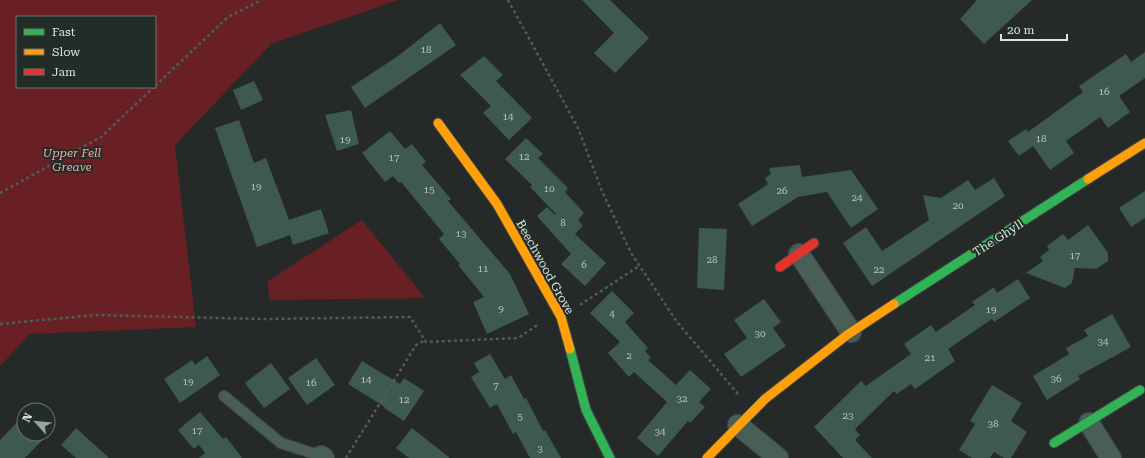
<svg xmlns="http://www.w3.org/2000/svg" width="1145" height="458" viewBox="0 0 1145 458" font-family="'Roboto Serif',serif">
  <rect width="100%" height="100%" fill="#252a28"/>
  <g fill="#692024" fill-rule="evenodd">
    <path d="M0 0H398L271 44 175 145 196 327 30 334 0 366ZM17 17H155V87H17Z"/>
    <path d="M362 220 425 298 269 300 268 281Z"/>
  </g>
  <g fill="#3d5950">
    <path d="M582 0H610L649 38 615 73 594 53 614 33Z"/>
    <path d="M977 0H1032L984 44 960 19Z"/>
    <path d="M440 23 456 45 365 108 351 87 398 56Z"/>
    <path d="M1145 52V78L1119 96 1130 112 1108 128 1100 117 1066 141 1074 153 1050 170 1033 146 1019 156 1008 141 1026 129 1028 132 1083 92 1079 86 1126 54 1131 62Z"/>
    <path d="M484 56 503 75 496 81 532 118 509 140 483 113 491 106 460 75Z"/>
    <path d="M254 81 263 100 241 110 233 90Z"/>
    <path d="M351 110 359 144 337 151 325 115Z"/>
    <path d="M239 120 254 163 266 158 289 220 321 209 329 233 293 245 290 235 257 247 215 128Z"/>
    <path d="M390 131 405 149 412 144 426 162 422 165 451 199 448 201 510 274 529 314 487 334 473 302 484 297 458 265 460 264 439 239 444 234 401 182 399 183 393 176 385 182 362 153Z"/>
    <path d="M526 138 543 154 538 158 568 188 565 192 584 213 578 220 583 226 575 234 606 263 585 286 561 264 571 254 537 216 547 207 555 215 556 214 530 187 532 185 505 159Z"/>
    <path d="M800 165 802 177 851 170 878 209 851 228 827 192 798 197 752 226 738 204 768 184 765 178 771 174 769 168Z"/>
    <path d="M994 178 1005 196 872 286 843 243 866 227 882 251 929 220 923 195 941 198 968 180 975 190Z"/>
    <path d="M1145 191V218L1131 227 1119 208Z"/>
    <path d="M1088 225 1108 253V261L1096 269 1075 268 1072 283 1065 288 1026 273 1043 261 1040 257 1049 250 1047 246 1063 234 1068 240Z"/>
    <path d="M699 228 727 229 724 290 697 288Z"/>
    <path d="M1018 279 1030 298 994 322 992 319 948 349 955 361 915 389 911 384 897 394 894 391 855 429 860 435 855 440 872 458H843L814 427 861 381 866 386 911 354 904 344 931 325 936 332 975 305 972 302 994 287 997 293Z"/>
    <path d="M612 291 634 313 625 322 648 348 645 351 651 358 648 360 676 385 690 370 711 389 699 402 705 407 690 423 688 421 658 456 637 438 667 402 634 372 629 377 608 353 620 342 590 313Z"/>
    <path d="M764 299 781 322 773 328 786 346 741 377 724 354 747 338 734 320Z"/>
    <path d="M1112 314 1131 347 1078 376 1080 379 1047 400 1033 376 1069 354 1066 348 1088 336 1084 330Z"/>
    <path d="M490 354 505 379 511 375 524 399 526 398 543 431 545 430 561 458H530L516 432 513 434 497 404 490 408 471 377 479 372 474 363Z"/>
    <path d="M207 356 220 375 180 403 164 379 192 360 195 365Z"/>
    <path d="M316 358 335 385 307 405 288 378Z"/>
    <path d="M362 361 400 384 404 378 424 391 404 421 384 408 385 407 348 384Z"/>
    <path d="M271 363 290 389 264 408 245 383Z"/>
    <path d="M992 385 1022 403 1011 421 1027 432 1011 458H1004L994 452 990 458H972L959 450 975 424 970 421Z"/>
    <path d="M200 412 223 439 226 437 242 458H199L205 453 199 445 194 449 178 430Z"/>
    <path d="M24 415V434H48V423L54 428 25 458H0V440Z"/>
    <path d="M76 428 109 458H76L61 445Z"/>
    <path d="M412 428 450 458H409L396 448Z"/>
  </g>
  <g fill="none" stroke-linecap="round" stroke-linejoin="round">
    <g stroke="#434745" stroke-width="12">
      <path id="lane" d="M224 396 281 443 321 456"/>
    </g>
    <g stroke="#434745" stroke-width="22">
      <g id="street">
        <path d="M799 254 851 332"/>
        <path d="M1089 423 1111 458"/>
        <path d="M738 425 778 458"/>
        <path d="M321 456 324 458"/>
      </g>
    </g>
    <g stroke="#434745" stroke-width="11">
      <g id="fast">
        <path d="M894 304 1088 179"/>
        <path d="M570 349 586 410 610 458"/>
        <path d="M1054 443 1140 390"/>
      </g>
    </g>
    <g stroke="#434745" stroke-width="11">
      <g id="slow">
        <path d="M438 123 497 204 561 317 570 349"/>
        <path d="M1088 179 1145 143"/>
        <path d="M707 458 765 399 847 335 894 304"/>
      </g>
    </g>
    <g stroke="#434745" stroke-width="11">
      <path id="jam" d="M780 267 814 243"/>
    </g>
    <g stroke="#4e5d58" stroke-width="2.5" stroke-dasharray="3 3" stroke-linecap="butt">
      <path d="M508 0 578 128 602 191 631 253 677 322 738 394"/>
      <path d="M155 86 228 17 262 0"/>
      <path d="M0 193 101 137 154 87"/>
      <path d="M580 305 639 266"/>
      <path d="M0 324 95 315 264 319 410 317 426 342 518 338 539 324"/>
      <path d="M346 458 416 345 425 340"/>
    </g>
    <use href="#lane" stroke="#485e56" stroke-width="10"/>
    <use href="#street" stroke="#485e56" stroke-width="20"/>
    <use href="#fast" stroke="#30b455" stroke-width="9"/>
    <use href="#slow" stroke="#ff9f0a" stroke-width="9"/>
    <use href="#jam" stroke="#e5322d" stroke-width="9"/>
  </g>
  <g text-anchor="middle" stroke-width="4" stroke-linejoin="round" paint-order="stroke">
    <g font-size="10" fill="#b4c0bb">
      <text x="426" y="53">18</text>
      <text x="1104" y="95">16</text>
      <text x="508" y="120">14</text>
      <text x="1041" y="142">18</text>
      <text x="345" y="143">19</text>
      <text x="524" y="160">12</text>
      <text x="394" y="161">17</text>
      <text x="256" y="190">19</text>
      <text x="549" y="192">10</text>
      <text x="429" y="193">15</text>
      <text x="782" y="194">26</text>
      <text x="857" y="201">24</text>
      <text x="958" y="209">20</text>
      <text x="563" y="226">8</text>
      <text x="461" y="237">13</text>
      <text x="1075" y="259">17</text>
      <text x="712" y="263">28</text>
      <text x="584" y="268">6</text>
      <text x="483" y="272">11</text>
      <text x="879" y="273">22</text>
      <text x="501" y="312">9</text>
      <text x="991" y="313">19</text>
      <text x="612" y="317">4</text>
      <text x="760" y="337">30</text>
      <text x="1103" y="345">34</text>
      <text x="629" y="359">2</text>
      <text x="930" y="361">21</text>
      <text x="1056" y="382">36</text>
      <text x="366" y="383">14</text>
      <text x="188" y="385">19</text>
      <text x="311" y="386">16</text>
      <text x="496" y="389">7</text>
      <text x="682" y="402">32</text>
      <text x="404" y="403">12</text>
      <text x="848" y="419">23</text>
      <text x="520" y="420">5</text>
      <text x="993" y="427">38</text>
      <text x="197" y="434">17</text>
      <text x="660" y="435">34</text>
      <text x="540" y="452">3</text>
    </g>
    <g font-size="12" font-style="italic" fill="#f5a6a2" stroke="#222d28">
      <text x="72" y="157">Upper Fell<tspan x="72" dy="14">Greave</tspan></text>
    </g>
    <g font-size="12" fill="#dbe2df" stroke="#222d28">
      <text transform="translate(998 238) rotate(-33)" y="4">The Ghyll</text>
      <text transform="translate(545 267) rotate(61)" y="4">Beechwood Grove</text>
    </g>
  </g>
  <rect x="16" y="16" width="140" height="72" fill="#222d28" stroke="#6c7571"/>
  <rect x="24" y="29" width="20" height="6" fill="#30b455" stroke="#6c7571"/>
  <text x="52" y="36" font-size="12" fill="#dbe2df">Fast</text>
  <rect x="24" y="49" width="20" height="6" fill="#ff9f0a" stroke="#6c7571"/>
  <text x="52" y="56" font-size="12" fill="#dbe2df">Slow</text>
  <rect x="24" y="69" width="20" height="6" fill="#e5322d" stroke="#6c7571"/>
  <text x="52" y="76" font-size="12" fill="#dbe2df">Jam</text>
  <g transform="translate(36 422) rotate(297)"><circle r="19" fill="#222d28" stroke="#6c7571"/>
  <path d="M0-3L7 15L0 10L-7 15Z" fill="#9ba29f"/>
  <text y="-6" font-size="11" font-weight="bold" text-anchor="middle" fill="#dbe2df">N</text>
  </g>
  <path d="M1001 34v6h66v-6" fill="none" stroke="#dbe2df" stroke-width="2"/>
  <text x="1007" y="34" font-size="12" fill="#dbe2df" stroke="#222d28" stroke-width="3" paint-order="stroke">20 m</text>
</svg>
